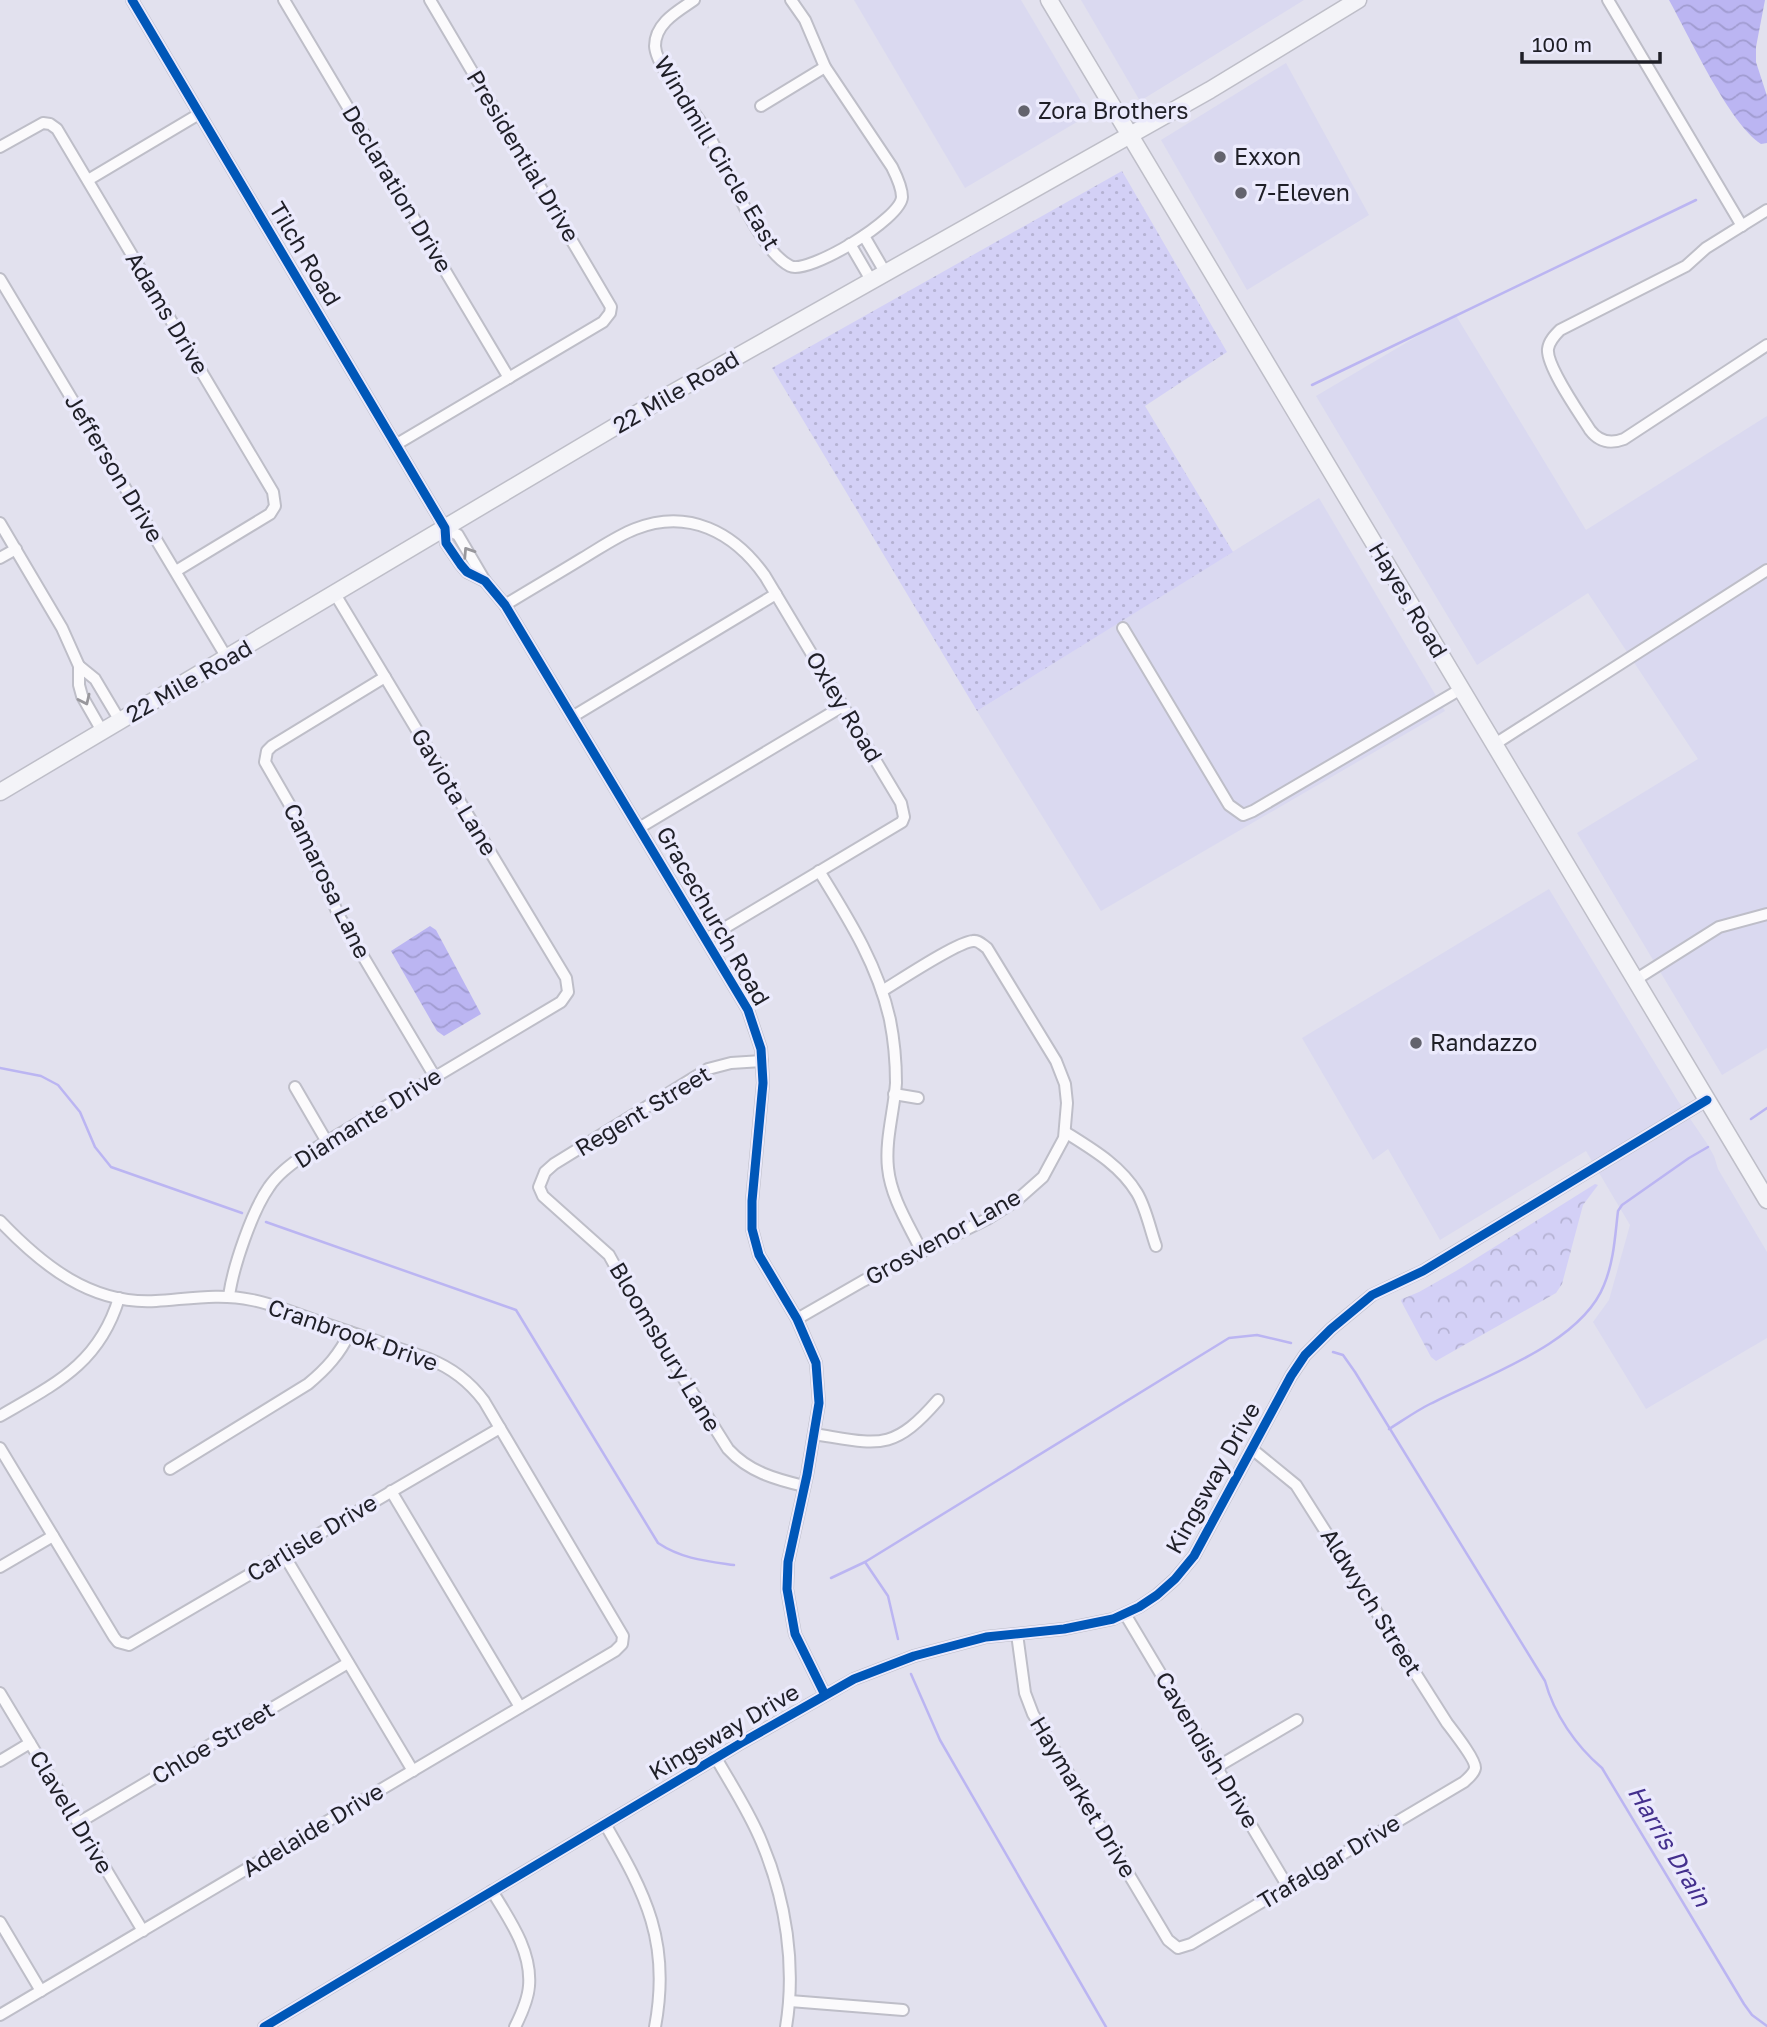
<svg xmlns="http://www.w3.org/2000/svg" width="1767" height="2027" viewBox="0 0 1767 2027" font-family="'Golos Text',sans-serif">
  <defs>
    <pattern id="grass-dots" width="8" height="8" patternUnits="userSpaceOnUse" patternTransform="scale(1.75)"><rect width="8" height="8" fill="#d3d0f6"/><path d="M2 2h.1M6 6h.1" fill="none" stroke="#b5b2d3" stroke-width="1.8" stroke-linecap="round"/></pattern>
    <pattern id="forest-crowns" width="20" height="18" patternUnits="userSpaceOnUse" patternTransform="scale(1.75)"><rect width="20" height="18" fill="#d3d0f6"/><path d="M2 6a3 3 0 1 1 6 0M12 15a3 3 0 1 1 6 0" fill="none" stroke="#b5b2d3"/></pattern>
    <pattern id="water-waves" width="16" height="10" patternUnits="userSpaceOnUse" patternTransform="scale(1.75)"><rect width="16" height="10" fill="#bbb5f2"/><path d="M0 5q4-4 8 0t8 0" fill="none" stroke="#a09bd0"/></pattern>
  </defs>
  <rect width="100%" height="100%" fill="#e2e1ee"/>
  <g fill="#dad9f0">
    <path d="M854 0H1021L1088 113 1087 116 965 188Z"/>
    <path d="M1081 0H1304L1140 101Z"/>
    <path d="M1286 63 1369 215 1247 290 1161 140Z"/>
    <path d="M1455 314 1586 530 1767 416V1048L1722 1075 1577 833 1698 759 1588 593 1477 665 1316 396Z"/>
    <path d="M1319 498 1445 711 1101 911 977 711Z"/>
    <path d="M1549 889 1678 1101 1706 1142 1714 1156 1718 1169 1767 1252V1338L1646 1409 1593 1322 1609 1300 1630 1225 1586 1151 1440 1240 1388 1149 1373 1160 1302 1038Z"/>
  </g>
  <path fill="url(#grass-dots)" d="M1122 171 1227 352 1145 406 1233 552 977 711 772 368Z"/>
  <path fill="url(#forest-crowns)" d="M1595 1184 1598 1185 1583 1205 1562 1284 1556 1293 1436 1361 1431 1357 1401 1301 1402 1299 1419 1292 1456 1271Z"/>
  <g fill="url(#water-waves)">
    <path d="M1669 0H1765L1756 47V62L1767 96V143L1761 144C1729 123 1689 36 1669 0Z"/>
    <path d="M430 926 436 930 481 1014 444 1036 437 1031 391 951Z"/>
  </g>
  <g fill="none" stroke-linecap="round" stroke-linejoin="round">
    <g stroke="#bbb5f2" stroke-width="2.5">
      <path d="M1312 385 1696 200"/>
      <path d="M0 1068 41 1076 58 1085 80 1112 95 1147 111 1167 242 1213"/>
      <path d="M1751 1119 1767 1108"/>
      <path d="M266 1222 516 1310 658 1543C682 1559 706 1561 734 1565"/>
      <path d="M1333 1352 1343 1355 1355 1372 1545 1681C1554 1714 1576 1746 1602 1768L1744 2004 1752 2015 1767 2026"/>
      <path d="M1389 1429C1402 1421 1416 1411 1430 1404 1484 1376 1581 1344 1604 1285 1614 1261 1615 1236 1618 1211L1622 1205 1689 1158 1708 1147"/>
      <path d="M865 1562 888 1596 898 1639"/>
      <path d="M831 1578 865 1562 1229 1338 1257 1335 1291 1343"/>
      <path d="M911 1674 940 1740 1106 2027"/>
    </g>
    <g stroke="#bebec8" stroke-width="14">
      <g id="street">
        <path d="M132 0 445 528 446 543 461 565 467 572 485 581 505 605 748 1010 761 1049 763 1083 752 1201V1229L759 1255 797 1319 816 1363 819 1403 807 1475 788 1562 787 1589 795 1634 825 1695"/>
        <path d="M284 0 509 378"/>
        <path d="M694 0C678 11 655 23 655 46 656 67 692 108 704 127 725 160 756 249 790 266 808 275 901 219 902 197 902 187 896 175 892 167L825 67 805 20 791 0"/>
        <path d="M1608 0 1742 226"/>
        <path d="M761 106 825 67"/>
        <path d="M0 147 43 123 50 124 57 129 273 492 275 506 270 514 176 571"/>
        <path d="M88 180 199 114"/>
        <path d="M1767 210 1706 248 1686 266 1560 330C1555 335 1549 341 1548 349 1546 366 1580 414 1590 430 1599 442 1611 444 1624 439L1767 345"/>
        <path d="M864 236 885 272"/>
        <path d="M850 244 871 280"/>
        <path d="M0 279 227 658"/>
        <path d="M397 444 603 322 610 313 611 307 430 0"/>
        <path d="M0 523 62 628 79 666V685L82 696 102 731"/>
        <path d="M445 528 458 535 485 581"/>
        <path d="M0 558 16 549"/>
        <path d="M505 605C531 589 557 574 583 558 600 548 617 536 635 529 688 508 734 532 765 576L901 803 904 817 902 822 706 939"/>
        <path d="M1123 628 1229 805 1243 815 1253 811 1461 689"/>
        <path d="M79 666 95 679 120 721"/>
        <path d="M385 677 272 746 267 751 265 762 295 814 339 916 435 1077"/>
        <path d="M572 717 776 594"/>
        <path d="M1495 744 1767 570"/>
        <path d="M639 828 843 706"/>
        <path d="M819 871C848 918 878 965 890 1020 894 1040 896 1063 896 1083 894 1111 885 1140 888 1168 891 1198 909 1225 922 1252"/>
        <path d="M1635 980 1719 927 1767 914"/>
        <path d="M762 1061 731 1063 708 1069 554 1164 545 1172 539 1187 543 1196 609 1255 631 1295 728 1449C749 1472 775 1479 804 1486"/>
        <path d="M295 1087 327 1142"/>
        <path d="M894 1094 918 1098"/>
        <path d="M1065 1132C1092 1149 1120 1165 1137 1193 1146 1208 1150 1229 1156 1246"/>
        <path d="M0 1221C42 1265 91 1305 156 1301 188 1299 220 1293 252 1300 276 1305 299 1315 323 1323 358 1335 393 1347 429 1359 452 1368 469 1381 484 1401L623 1636 622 1644 615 1651 0 2015"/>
        <path d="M229 1296C233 1267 252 1211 269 1187 277 1175 289 1166 301 1157L561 1002 568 992 566 978 335 594"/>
        <path d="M797 1319 863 1281 987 1219 1017 1200 1043 1177 1064 1138 1067 1103 1065 1084 1056 1061 987 948C982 945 979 940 973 941 957 942 899 981 882 991"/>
        <path d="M0 1416C55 1384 99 1364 119 1298"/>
        <path d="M814 1434C878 1444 892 1453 938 1400"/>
        <path d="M0 1448 114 1637 118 1642 129 1645 500 1428"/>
        <path d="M170 1469 308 1384C326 1369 340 1354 350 1332"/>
        <path d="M391 1491 520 1707"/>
        <path d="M284 1555 413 1771"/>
        <path d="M0 1567 53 1536"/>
        <path d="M1125 1614 1288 1887"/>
        <path d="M1017 1634 1025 1693 1033 1714 1168 1940 1178 1948 1191 1944 1464 1782C1468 1778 1474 1774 1475 1768 1476 1760 1453 1731 1447 1723L1296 1485 1252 1449"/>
        <path d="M0 1693 143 1931"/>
        <path d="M716 1758C732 1786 750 1813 762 1843 786 1900 796 1966 786 2027"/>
        <path d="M0 1761 30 1743"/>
        <path d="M1217 1767 1297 1720"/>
        <path d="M78 1823 348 1663"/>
        <path d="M605 1824C646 1895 671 1942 655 2027"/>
        <path d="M492 1891C509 1919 532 1951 529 1986 528 2000 521 2015 515 2027"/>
        <path d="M0 1922 41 1991"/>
        <path d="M790 2001 903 2010"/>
        <path d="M264 2027 741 1743 854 1679 914 1656 986 1637 1064 1629 1113 1619 1139 1607 1157 1595 1175 1579 1194 1556 1291 1376 1305 1355 1331 1329 1372 1295 1423 1271 1707 1100"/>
      </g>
    </g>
    <g stroke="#bebec8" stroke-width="19">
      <g id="secondary">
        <path d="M1049 0 1767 1200"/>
        <path d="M0 792 660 400 1210 90 1358 0"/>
      </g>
    </g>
    <use href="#street" stroke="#fbfafc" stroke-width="10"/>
    <use href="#secondary" stroke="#f4f4f8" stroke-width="16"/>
    <g stroke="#ebeafc" stroke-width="13">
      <g id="cycleway">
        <path d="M132 0 445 528 446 543 461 565 467 572 485 581 505 605 748 1010 761 1049 763 1083 752 1201V1229L759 1255 797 1319 816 1363 819 1403 807 1475 788 1562 787 1589 795 1634 825 1695"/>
        <path d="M264 2027 741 1743 854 1679 914 1656 986 1637 1064 1629 1113 1619 1139 1607 1157 1595 1175 1579 1194 1556 1291 1376 1305 1355 1331 1329 1372 1295 1423 1271 1707 1100"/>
      </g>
    </g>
    <use href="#cycleway" stroke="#0057b8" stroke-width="9"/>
  </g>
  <defs><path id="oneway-chevron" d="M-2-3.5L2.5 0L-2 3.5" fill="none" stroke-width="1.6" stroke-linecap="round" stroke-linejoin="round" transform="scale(1.75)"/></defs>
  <g stroke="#98979c">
    <use href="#oneway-chevron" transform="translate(468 552) rotate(-123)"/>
    <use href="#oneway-chevron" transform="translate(85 700) rotate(65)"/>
  </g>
  <g fill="#63636d" stroke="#ebeafc" stroke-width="2.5">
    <circle cx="1024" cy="111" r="7"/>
    <circle cx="1220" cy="157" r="7"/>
    <circle cx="1241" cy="193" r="7"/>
    <circle cx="1416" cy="1043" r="7"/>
  </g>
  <g text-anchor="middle" stroke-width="7" stroke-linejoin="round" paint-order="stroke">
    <g font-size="23" fill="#1f1f27" stroke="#ebeafc" text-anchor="start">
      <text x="1038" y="119">Zora Brothers</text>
      <text x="1234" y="165">Exxon</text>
      <text x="1255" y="201">7-Eleven</text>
      <text x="1430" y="1051">Randazzo</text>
    </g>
    <g font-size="23" fill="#1f1f27" stroke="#ebeafc">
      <text transform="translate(717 153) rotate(59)" y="8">Windmill Circle East</text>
      <text transform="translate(523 156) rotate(59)" y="8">Presidential Drive</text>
      <text transform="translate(397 189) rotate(59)" y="8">Declaration Drive</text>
      <text transform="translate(305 254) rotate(59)" y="8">Tilch Road</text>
      <text transform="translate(167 313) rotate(59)" y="8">Adams Drive</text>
      <text transform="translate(676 392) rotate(-30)" y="8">22 Mile Road</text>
      <text transform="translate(114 468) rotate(59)" y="8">Jefferson Drive</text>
      <text transform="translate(1408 600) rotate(59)" y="8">Hayes Road</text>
      <text transform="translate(189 681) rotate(-30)" y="8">22 Mile Road</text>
      <text transform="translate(844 707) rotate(59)" y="8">Oxley Road</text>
      <text transform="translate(454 792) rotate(59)" y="8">Gaviota Lane</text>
      <text transform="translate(327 881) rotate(64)" y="8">Camarosa Lane</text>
      <text transform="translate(713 916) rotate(60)" y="8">Gracechurch Road</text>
      <text transform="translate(643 1111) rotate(-31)" y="8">Regent Street</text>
      <text transform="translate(368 1118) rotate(-32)" y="8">Diamante Drive</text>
      <text transform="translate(943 1237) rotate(-29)" y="8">Grosvenor Lane</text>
      <text transform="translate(353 1335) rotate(19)" y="8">Cranbrook Drive</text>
      <text transform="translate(665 1347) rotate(59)" y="8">Bloomsbury Lane</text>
      <text transform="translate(1213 1478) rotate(-61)" y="8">Kingsway Drive</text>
      <text transform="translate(312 1538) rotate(-31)" y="8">Carlisle Drive</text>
      <text transform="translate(1371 1602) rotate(58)" y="8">Aldwych Street</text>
      <text transform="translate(724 1732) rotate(-30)" y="8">Kingsway Drive</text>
      <text transform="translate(213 1743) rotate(-31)" y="8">Chloe Street</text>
      <text transform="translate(1207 1750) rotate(59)" y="8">Cavendish Drive</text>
      <text transform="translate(1083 1797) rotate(59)" y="8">Haymarket Drive</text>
      <text transform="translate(71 1812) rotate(59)" y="8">Clavell Drive</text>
      <text transform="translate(313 1830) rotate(-31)" y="8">Adelaide Drive</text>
      <text transform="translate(1329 1862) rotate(-31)" y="8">Trafalgar Drive</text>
    </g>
    <g font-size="24" font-style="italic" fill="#44308d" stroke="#ebeafc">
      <text transform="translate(1669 1846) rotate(59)" y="8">Harris Drain</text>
    </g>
  </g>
  <path d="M1522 52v10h138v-10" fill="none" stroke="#1f1f27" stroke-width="3.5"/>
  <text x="1532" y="52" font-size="21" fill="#1f1f27" stroke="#ebeafc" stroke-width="5" paint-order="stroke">100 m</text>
</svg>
